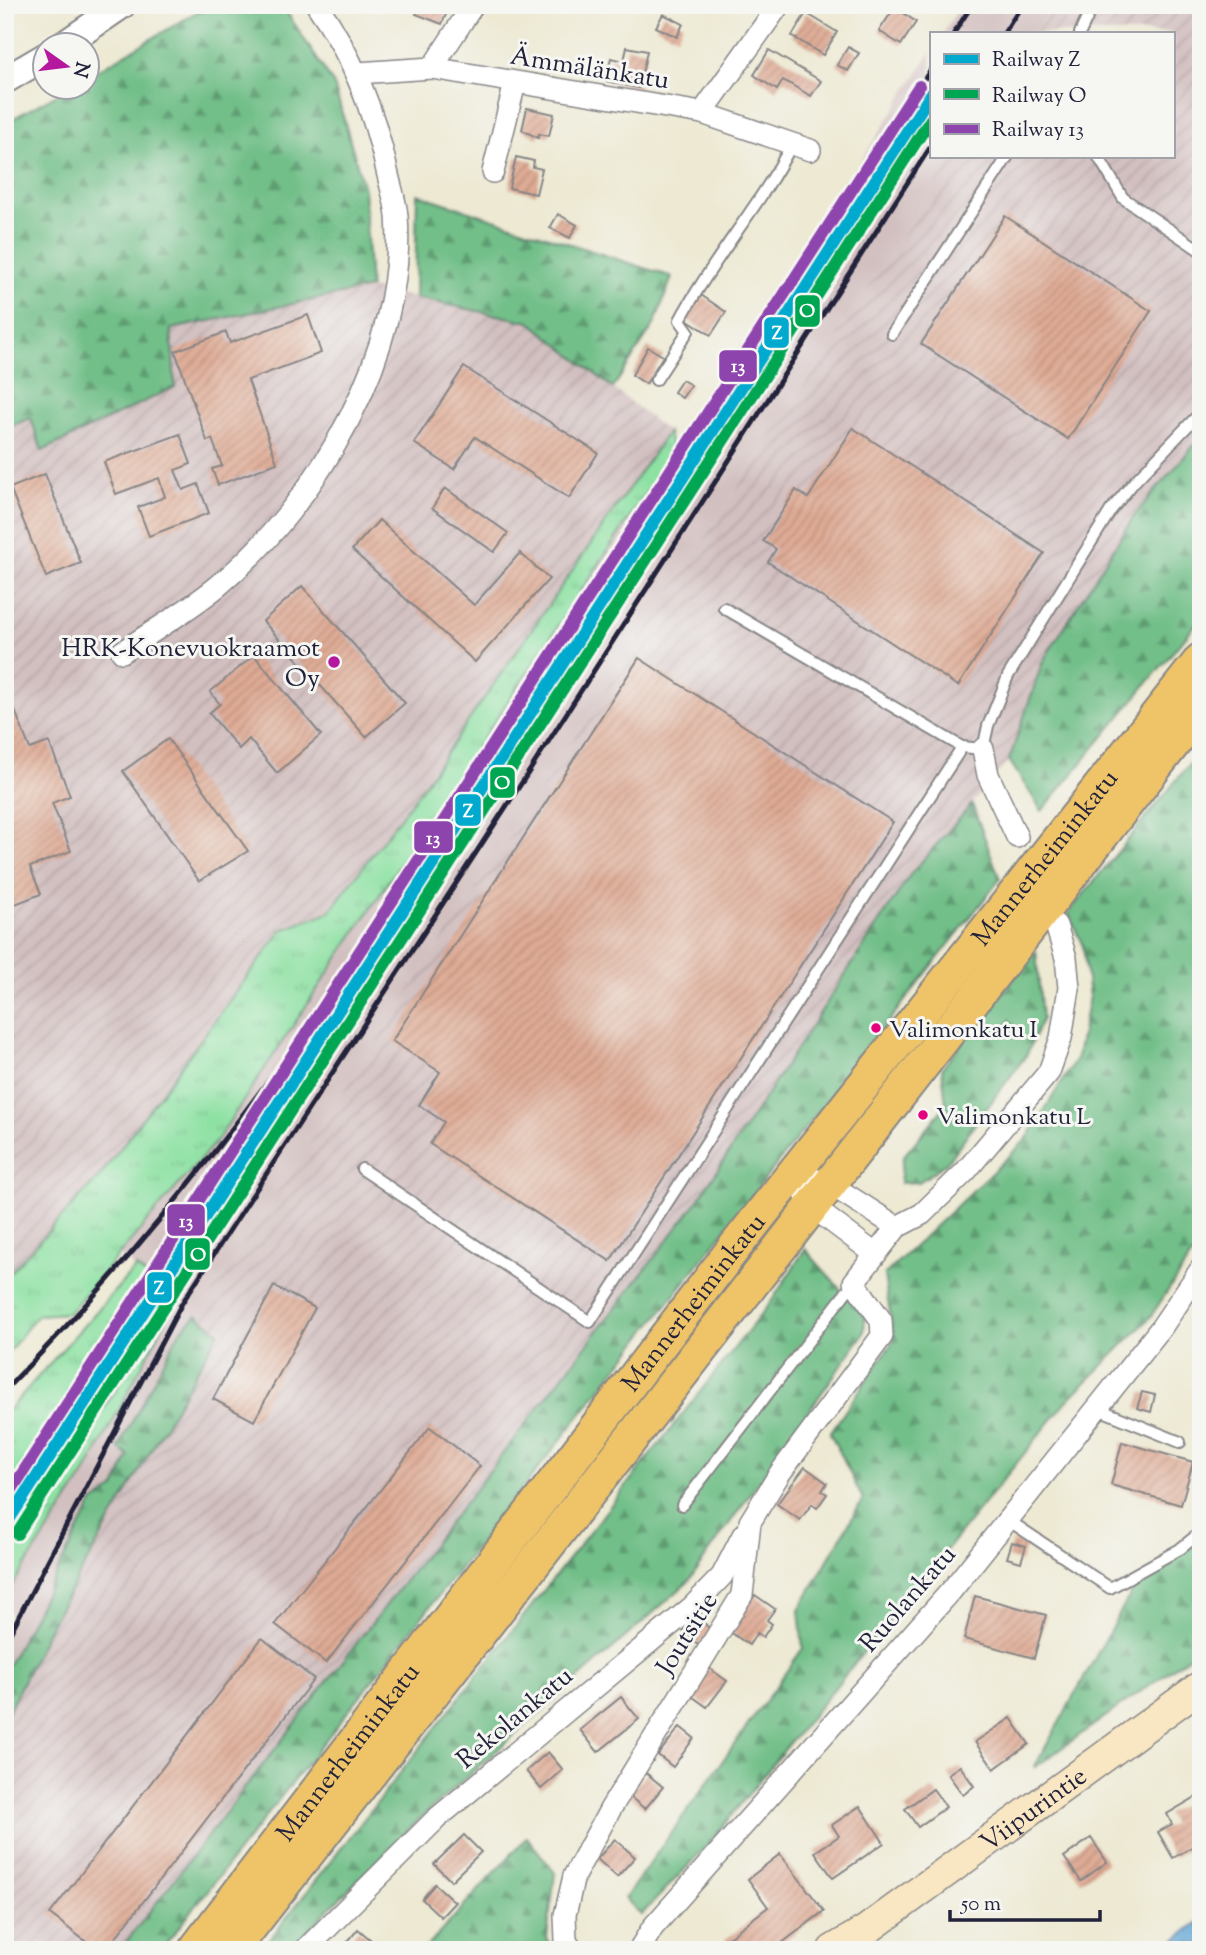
<svg xmlns="http://www.w3.org/2000/svg" width="1206" height="1955" viewBox="0 0 1206 1955" font-family="'Sorts Mill Goudy',serif">
  <defs>
    <pattern id="industrial-furrows" width="10" height="10" patternUnits="userSpaceOnUse" patternTransform="scale(1.75)"><rect width="10" height="10" fill="#d2bfc0"/><path d="M-1 1l2-2M0 10L10 0M9 11l2-2" fill="none" stroke="#b4a4a6"/></pattern>
    <pattern id="grass-tufts" width="24" height="20" patternUnits="userSpaceOnUse" patternTransform="scale(1.75)"><rect width="24" height="20" fill="#8de1a3"/><path d="M3 7l-1-3M5 7V3M7 7l1-3M15 17l-1-3M17 17v-4M19 17l1-3" fill="none" stroke="#79c18d"/></pattern>
    <pattern id="forest-firs" width="22" height="20" patternUnits="userSpaceOnUse" patternTransform="scale(1.75)"><rect width="22" height="20" fill="#72bf89"/><path d="M5 1l3.5 6h-7zM16 11l3.5 6h-7z" fill="#5d9b71"/></pattern>
    <pattern id="water-ripples" width="26" height="14" patternUnits="userSpaceOnUse" patternTransform="scale(1.75)"><rect width="26" height="14" fill="#5ea5d4"/><path d="M2 4q2-2 4 0t4 0M15 11q2-2 4 0t4 0" fill="none" stroke="#4d86ad"/></pattern>
    <pattern id="building-hatch" width="6" height="6" patternUnits="userSpaceOnUse" patternTransform="scale(1.75)"><rect width="6" height="6" fill="#deaa94"/><path d="M-1 1l2-2M0 6l6-6M5 7l2-2" fill="none" stroke="#be9280"/></pattern>
  </defs>
  <rect width="100%" height="100%" fill="#f6f6f2"/>
  <filter id="ink" filterUnits="userSpaceOnUse"><feTurbulence type="fractalNoise" baseFrequency=".0143" numOctaves="2"/><feDisplacementMap in="SourceGraphic" scale="14" xChannelSelector="R" yChannelSelector="G"/><feConvolveMatrix kernelMatrix="1 2 1 2 8 2 1 2 1" color-interpolation-filters="sRGB"/></filter>
  <filter id="wash" filterUnits="userSpaceOnUse"><feTurbulence type="fractalNoise" baseFrequency=".00686" numOctaves="4" result="noise"/><feDisplacementMap in="SourceGraphic" scale="28" xChannelSelector="R" yChannelSelector="G"/><feGaussianBlur stdDeviation="1.57" result="paint"/><feColorMatrix in="noise" values="0 0 0 0 0 0 0 0 0 0 0 0 0 0 0 0 0 1.4 0 .05"/><feComposite in="paint" operator="in"/></filter>
  <g filter="url(#wash)">
    <rect width="100%" height="100%" fill="#ede9d3"/>
    <g fill="url(#industrial-furrows)">
      <path d="M1053 5H1201V437L1134 516 1043 661 1009 760 910 875 694 1206 120 1950H5V1718L50 1626 219 1333 197 1315 954 156H1173V33H1034Z"/>
      <path d="M370 288 530 322 668 432 422 788 329 912 282 930 99 1177 5 1278V428L31 418 42 450 171 329Z"/>
    </g>
    <g fill="#d2bfc0">
      <path d="M961 5H1053L1034 33H943Z"/>
      <path d="M931 52V156H954L197 1315 180 1331 118 1448 130 1456 115 1488 93 1503 5 1671V1631L13 1616 5 1610V1597L84 1476 166 1321 5 1564V1512L155 1284 119 1254 218 1138 672 454Z"/>
    </g>
    <g fill="url(#grass-tufts)" stroke="#58826f" stroke-width="2">
      <path d="M668 432 672 454 218 1139 69 1313 37 1315 5 1357V1278L99 1177 282 930 329 912 422 788Z"/>
      <path d="M136 1267 155 1283 5 1512V1414Z"/>
      <path d="M162 1316 166 1320 84 1476 5 1597V1564Z"/>
    </g>
    <g fill="url(#forest-firs)" stroke="#4a7062" stroke-width="2">
      <path d="M209 5H282L334 85 364 189 370 288 171 329 175 387 42 451 31 418 5 428V123L68 88H88V76Z"/>
      <path d="M417 194 672 277 655 323 613 388 530 322 415 298Z"/>
      <path d="M1201 437V618L1042 811 1009 760 1043 661 1134 516Z"/>
      <path d="M1201 750V1242L1148 1320 1066 1402 705 1848 641 1915 625 1898 803 1648 799 1610 863 1499 830 1433 894 1340 884 1275 1026 1140 1077 1057 1089 997 1083 946 1068 913Z"/>
      <path d="M972 804 1000 879 161 1950H120L694 1206 910 875Z"/>
      <path d="M1036 951 1042 1019 1027 1054 946 1163 919 1182 900 1183 903 1157 946 1105 942 1068Z"/>
      <path d="M805 1249 865 1317 864 1333 688 1582 418 1820 288 1950H261L773 1299Z"/>
      <path d="M197 1315 219 1332 50 1626 5 1718V1671L93 1503 115 1488 129 1456 118 1448 180 1331Z"/>
      <path d="M1201 1539V1648L1034 1768 1136 1584Z"/>
      <path d="M527 1837 555 1873 547 1938 552 1950H424Z"/>
    </g>
    <path fill="url(#water-ripples)" stroke="#406488" stroke-width="2" d="M1201 1920V1950H1162Z"/>
    <g id="blocks">
      <g fill="url(#building-hatch)">
        <path d="M420 5H450L442 24 416 14Z"/>
        <path d="M895 7 916 22 901 45 879 31Z"/>
        <path d="M806 13 837 32 823 55 792 36Z"/>
        <path d="M663 14 683 24 677 37 656 27Z"/>
        <path d="M627 47 647 51 639 88 606 81 611 58 624 61Z"/>
        <path d="M848 47 859 53 848 71 837 65Z"/>
        <path d="M769 50 821 81 811 96 783 80 777 90 754 75Z"/>
        <path d="M527 108 554 114 549 136 539 134 538 138 522 130Z"/>
        <path d="M516 157 534 161 533 167 542 169 536 194 509 188Z"/>
        <path d="M558 214 577 225 570 238 550 228Z"/>
        <path d="M1005 216 1151 311 1068 439 921 344Z"/>
        <path d="M701 295 726 312 711 335 685 318Z"/>
        <path d="M308 315 321 353 248 380 277 463 218 485 212 469 222 466 212 439 207 441 175 351 226 332 230 343Z"/>
        <path d="M648 347 663 356 646 384 632 375Z"/>
        <path d="M464 367 598 453 569 498 475 437 454 469 414 443Z"/>
        <path d="M682 380 691 385 682 398 674 392Z"/>
        <path d="M853 428 1044 553 958 686 768 562 776 549 763 541 796 490 808 498Z"/>
        <path d="M180 434 191 464 175 470 183 490 198 484 209 513 149 536 138 507 165 497 159 478 116 494 104 462Z"/>
        <path d="M45 474 81 563 46 577 10 488Z"/>
        <path d="M445 488 508 533 494 552 432 508Z"/>
        <path d="M379 520 474 605 520 553 549 579 475 662 352 550Z"/>
        <path d="M302 586 405 703 366 737 263 621Z"/>
        <path d="M254 655 321 735 277 773 249 739 239 749 209 713 220 704 210 692Z"/>
        <path d="M639 658 893 822 610 1261 430 1144 444 1122 419 1105 440 1072 392 1041Z"/>
        <path d="M14 708 30 749 49 742 70 796 52 803 71 851 30 867 41 894 5 908V712Z"/>
        <path d="M168 739 248 851 199 881 123 771Z"/>
        <path d="M274 1286 315 1308 254 1421 213 1399Z"/>
        <path d="M1142 1392 1155 1395 1151 1412 1137 1408Z"/>
        <path d="M430 1427 480 1466 326 1663 275 1624Z"/>
        <path d="M1122 1442 1193 1462 1181 1505 1111 1485Z"/>
        <path d="M805 1467 827 1483 822 1491 827 1494 817 1508 812 1504 800 1520 777 1504Z"/>
        <path d="M1012 1542 1026 1546 1021 1562 1007 1558Z"/>
        <path d="M755 1595 775 1609 767 1620 772 1624 763 1637 757 1633 749 1645 729 1631Z"/>
        <path d="M975 1596 1046 1615 1034 1658 964 1639Z"/>
        <path d="M697 1616 712 1631 698 1645 683 1631Z"/>
        <path d="M262 1638 314 1679 106 1950H97L50 1914Z"/>
        <path d="M709 1668 727 1681 707 1707 689 1694Z"/>
        <path d="M621 1697 639 1719 598 1752 580 1730Z"/>
        <path d="M1011 1718 1029 1744 994 1769 975 1742Z"/>
        <path d="M680 1727 694 1738 673 1767 658 1755Z"/>
        <path d="M548 1752 563 1770 541 1789 526 1771Z"/>
        <path d="M960 1766 974 1786 963 1795 948 1774Z"/>
        <path d="M646 1773 663 1787 645 1809 628 1795Z"/>
        <path d="M933 1789 946 1807 918 1827 905 1809Z"/>
        <path d="M1201 1794V1842L1173 1858 1158 1832 1172 1824 1167 1814Z"/>
        <path d="M860 1806 884 1843 833 1878 815 1852 839 1836 832 1825Z"/>
        <path d="M464 1835 481 1852 451 1881 434 1864Z"/>
        <path d="M1091 1838 1107 1862 1081 1881 1064 1857Z"/>
        <path d="M615 1839 635 1857 617 1877 597 1859Z"/>
        <path d="M780 1854 824 1911 773 1950H733L725 1940 768 1907 748 1879Z"/>
        <path d="M435 1884 455 1902 441 1917 422 1899Z"/>
        <path d="M358 1929 383 1950H341Z"/>
      </g>
    </g>
  </g>
  <g filter="url(#ink)">
    <use href="#blocks" fill-opacity="0" stroke="#888687" stroke-width="2"/>
    <g fill="none" stroke-linecap="round" stroke-linejoin="round">
      <g stroke="#888687" stroke-width="14">
        <g id="service">
          <path d="M1080 33 1093 5"/>
          <path d="M1098 156 1123 198 1201 251"/>
          <path d="M892 334 1008 156"/>
          <path d="M656 380 688 331 680 320C713 258 760 206 792 144"/>
          <path d="M724 608 962 747 983 749 988 726 1008 676 1111 510 1134 482 1201 412"/>
          <path d="M362 1169 590 1322 962 747"/>
          <path d="M1096 1408 1180 1442"/>
          <path d="M682 1505 854 1282"/>
          <path d="M1008 1520 1110 1588 1180 1549 1201 1532"/>
        </g>
      </g>
      <g stroke="#888687" stroke-width="24">
        <g id="minor">
          <path d="M432 68 473 5"/>
          <path d="M357 73 432 68 702 113 810 150"/>
          <path d="M702 113 779 5"/>
          <path d="M493 172 515 83"/>
          <path d="M122 652C154 630 189 610 218 586 318 503 407 349 397 216 396 203 391 188 388 175 375 114 353 56 317 5"/>
          <path d="M983 749 988 775 1017 837"/>
          <path d="M793 1173 828 1183 897 1227"/>
          <path d="M806 1197 810 1205 875 1254"/>
          <path d="M305 1950 436 1819 692 1607 722 1576 743 1535"/>
          <path d="M572 1950 566 1941 565 1915 574 1876 611 1808 742 1595 750 1522 780 1473 882 1336 881 1320 854 1282 897 1227 922 1214 965 1172 1049 1072 1061 1038 1069 988 1066 958 1056 925"/>
          <path d="M639 1950 653 1927 951 1591 1161 1328 1201 1269"/>
        </g>
      </g>
      <g stroke="#888687" stroke-width="30">
        <g id="tertiary">
          <path d="M62 46 122 5"/>
          <path d="M5 80 46 56"/>
        </g>
      </g>
      <g stroke="#888687" stroke-width="33">
        <g id="secondary">
          <path id="s1" d="M833 1950 865 1931 1201 1686"/>
        </g>
      </g>
      <g stroke="#888687" stroke-width="37">
        <g id="primary">
          <path id="s2" d="M195 1950 731 1252 1201 660"/>
          <path d="M232 1950 1201 708"/>
        </g>
      </g>
      <use href="#service" stroke="#fff" stroke-width="10"/>
      <use href="#minor" stroke="#fff" stroke-width="21"/>
      <use href="#tertiary" stroke="#fff" stroke-width="26"/>
      <use href="#secondary" stroke="#f9e7c3" stroke-width="30"/>
      <use href="#primary" stroke="#efc469" stroke-width="33"/>
      <g stroke="#22223b" stroke-width="5">
        <path d="M954 33 972 5"/>
        <path d="M1004 33 1022 5"/>
        <path d="M5 1390C117 1277 208 1165 301 1036L931 69"/>
        <path d="M5 1643 182 1303 532 767 931 146"/>
      </g>
      <g stroke="#f6f6f2" stroke-width="18">
        <path id="rail-1" d="M5 1526 931 94"/>
      </g>
      <g stroke="#f6f6f2" stroke-width="18">
        <path id="rail-2" d="M17 1534 931 119"/>
      </g>
      <g stroke="#f6f6f2" stroke-width="18">
        <path id="rail-3" d="M5 1500 919 86"/>
      </g>
      <use href="#rail-1" stroke="#00a9ce" stroke-width="12"/>
      <use href="#rail-2" stroke="#00a651" stroke-width="12"/>
      <use href="#rail-3" stroke="#8e44ad" stroke-width="12"/>
    </g>
  </g>
  <circle fill="#b5179e" stroke="#f6f6f2" stroke-width="2.5" cx="334" cy="662" r="7"/>
  <g fill="#e5007d" stroke="#f6f6f2" stroke-width="2.5">
    <circle cx="876" cy="1028" r="6"/>
    <circle cx="923" cy="1115" r="6"/>
  </g>
  <g text-anchor="middle" stroke-width="6" stroke-linejoin="round" paint-order="stroke">
    <g font-size="24" fill="#22223b" stroke="#f6f6f2" text-anchor="start">
      <text x="889" y="1037">Valimonkatu I</text>
      <text x="936" y="1124">Valimonkatu L</text>
    </g>
    <g font-size="26" fill="#22223b" stroke="#f6f6f2">
      <text transform="translate(590 67) rotate(9)" y="9">Ämmälänkatu</text>
      <text dy="9" stroke="none"><textPath href="#s2" startOffset="1384">Mannerheiminkatu</textPath></text>
      <text dy="9" stroke="none"><textPath href="#s2" startOffset="817">Mannerheiminkatu</textPath></text>
      <text transform="translate(907 1598) rotate(-49)" y="9">Ruolankatu</text>
      <text transform="translate(686 1633) rotate(-58)" y="9">Joutsitie</text>
      <text transform="translate(514 1717) rotate(-40)" y="9">Rekolankatu</text>
      <text dy="9" stroke="none"><textPath href="#s2" startOffset="250">Mannerheiminkatu</textPath></text>
      <text dy="9" stroke="none"><textPath href="#s1" startOffset="245">Viipurintie</textPath></text>
    </g>
    <g font-size="26" fill="#22223b" stroke="#f6f6f2" text-anchor="end">
      <text x="320" y="656">HRK-Konevuokraamot<tspan x="320" dy="30">Oy</tspan></text>
    </g>
  </g>
  <g stroke="#f6f6f2" stroke-width="2.5">
    <rect x="794" y="294" width="27" height="34" rx="7" fill="#00a651"/>
    <rect x="763" y="316" width="27" height="33" rx="7" fill="#00a9ce"/>
    <rect x="718" y="349" width="40" height="34" rx="7" fill="#8e44ad"/>
    <rect x="489" y="766" width="27" height="33" rx="7" fill="#00a651"/>
    <rect x="454" y="793" width="28" height="34" rx="7" fill="#00a9ce"/>
    <rect x="413" y="820" width="41" height="34" rx="7" fill="#8e44ad"/>
    <rect x="166" y="1203" width="40" height="34" rx="7" fill="#8e44ad"/>
    <rect x="184" y="1237" width="27" height="34" rx="7" fill="#00a651"/>
    <rect x="146" y="1271" width="27" height="33" rx="7" fill="#00a9ce"/>
  </g>
  <g font-size="19" text-anchor="middle" font-weight="bold" fill="#fff">
    <text x="807" y="317">O</text>
    <text x="777" y="339">Z</text>
    <text x="738" y="372">13</text>
    <text x="502" y="789">O</text>
    <text x="468" y="817">Z</text>
    <text x="433" y="844">13</text>
    <text x="186" y="1227">13</text>
    <text x="198" y="1261">O</text>
    <text x="159" y="1294">Z</text>
  </g>
  <rect width="1206" height="1955" fill="none" stroke="#f6f6f2" stroke-width="28"/>
  <rect x="930" y="32" width="245" height="126" fill="#f6f6f2" stroke="#a1a1a9" stroke-width="2"/>
  <rect x="944" y="54" width="35" height="10" fill="#00a9ce" stroke="#a1a1a9" stroke-width="2"/>
  <text x="992" y="66" font-size="21" fill="#22223b">Railway Z</text>
  <rect x="944" y="89" width="35" height="10" fill="#00a651" stroke="#a1a1a9" stroke-width="2"/>
  <text x="992" y="102" font-size="21" fill="#22223b">Railway O</text>
  <rect x="944" y="124" width="35" height="10" fill="#8e44ad" stroke="#a1a1a9" stroke-width="2"/>
  <text x="992" y="136" font-size="21" fill="#22223b">Railway 13</text>
  <g transform="translate(66 66) rotate(104)"><circle r="33" fill="#f6f6f2" stroke="#a1a1a9" stroke-width="2"/>
  <path d="M0-5L12 26L0 18L-12 26Z" fill="#b5179e"/>
  <text y="-10" font-size="19" font-weight="bold" text-anchor="middle" fill="#22223b">N</text>
  </g>
  <path d="M950 1910v10h150v-10" fill="none" stroke="#22223b" stroke-width="3.5"/>
  <text x="961" y="1910" font-size="21" fill="#22223b" stroke="#f6f6f2" stroke-width="5" paint-order="stroke">50 m</text>
</svg>
